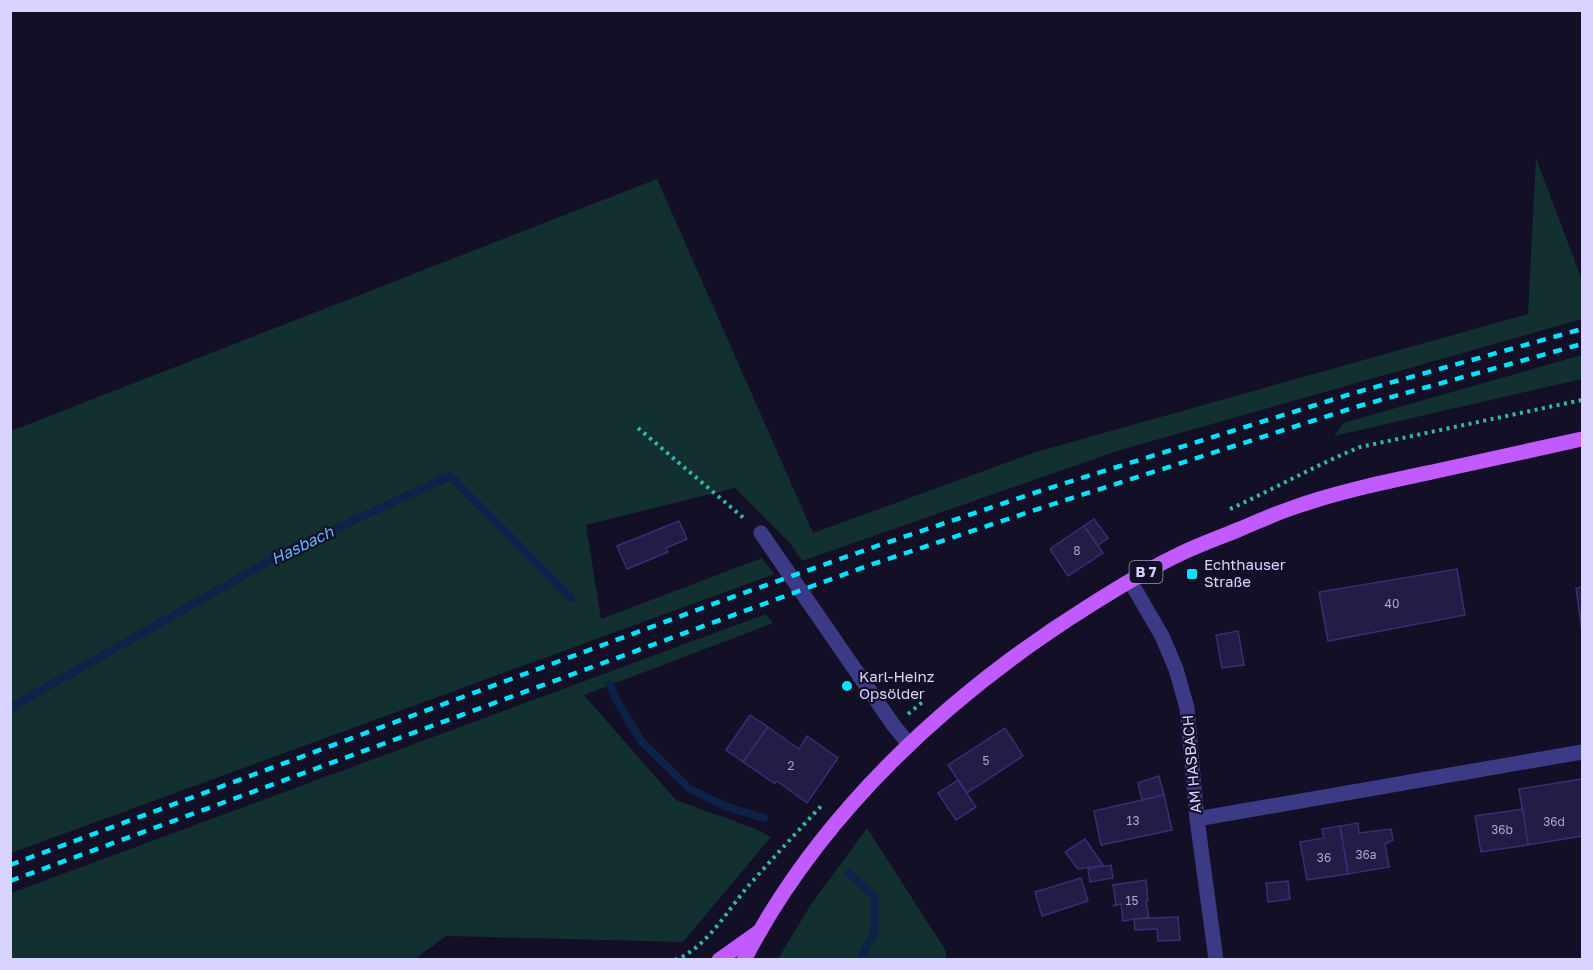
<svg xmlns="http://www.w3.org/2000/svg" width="1593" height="970" viewBox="0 0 1593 970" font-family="'Golos Text',sans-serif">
  <rect width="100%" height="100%" fill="#130f26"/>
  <g fill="#12302f">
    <path d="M1536 158 1582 280V319L1117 451 802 561 790 543 735 488 586 525 601 619 762 558 774 574 11 853V431L657 179 813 533 1036 452 1528 314Z"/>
    <path d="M1582 355V379L1334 436 1343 423Z"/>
    <path d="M766 614 773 623 584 695 676 800 756 829 771 837 683 942 446 936 415 959 130 958 122 960 11 959V893Z"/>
    <path d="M867 828 946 951V959H778L810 906Z"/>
  </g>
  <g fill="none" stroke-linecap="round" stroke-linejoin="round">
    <g stroke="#0c2248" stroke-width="8">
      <path d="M610 685 617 701 641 741 690 789 727 807 764 818"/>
      <path d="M10 708 283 553 450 476 571 598"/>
      <path d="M849 873 875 897V931L860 960"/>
    </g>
  </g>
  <g fill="#241b47" stroke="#3b2d73" stroke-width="1.5">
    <path d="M1094 519 1108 538 1098 545 1084 526Z"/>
    <path d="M679 521 687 539 666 548 668 552 627 569 617 546Z"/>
    <path d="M1084 526 1103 553 1068 576 1050 549Z"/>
    <path d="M1457 569 1465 615 1328 641 1319 592Z"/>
    <path d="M1582 587V631L1576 588Z"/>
    <path d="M1238 631 1244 665 1222 668 1216 635Z"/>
    <path d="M750 715 768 727 743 762 726 750Z"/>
    <path d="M768 727 799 749 807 736 838 758 807 803 777 781 775 783H774L743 762Z"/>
    <path d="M1005 728 1023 756 967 793 948 765Z"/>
    <path d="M1159 776 1164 795 1142 800 1138 783Z"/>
    <path d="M1582 779V836L1528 845 1519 789Z"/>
    <path d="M958 780 976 807 956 820 938 793Z"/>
    <path d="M1164 795 1172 830 1101 845 1094 811Z"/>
    <path d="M1523 809 1528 845 1481 852 1475 816Z"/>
    <path d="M1358 823 1359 833 1391 829 1393 840 1385 844 1389 867 1348 874 1340 826Z"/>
    <path d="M1340 826 1348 874 1307 880 1300 842 1324 838 1322 829Z"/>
    <path d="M1085 839 1103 865 1078 869 1065 852Z"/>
    <path d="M1111 865 1113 878 1090 882 1088 869Z"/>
    <path d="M1081 878 1088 901 1042 916 1035 892Z"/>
    <path d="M1146 880 1148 900 1146 901 1149 917 1123 921 1121 904 1113 906 1116 904 1113 885Z"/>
    <path d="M1288 881 1290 899 1268 902 1266 883Z"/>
    <path d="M1178 917 1180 940 1158 941 1157 929 1135 930 1134 919Z"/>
  </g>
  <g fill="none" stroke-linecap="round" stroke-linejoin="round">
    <g stroke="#2fb8b0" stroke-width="4" stroke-dasharray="3 4.5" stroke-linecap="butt">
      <path d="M638 428 746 520"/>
      <path d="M1230 509C1274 489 1316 465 1360 447L1582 400"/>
      <path d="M908 714 925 700"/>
      <path d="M675 960C707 948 728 909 750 884 774 857 798 831 822 805"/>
    </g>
    <path stroke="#3d3a85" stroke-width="15" d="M1197 819 1582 752"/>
    <g stroke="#3d3a85" stroke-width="15">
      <path d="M761 533 894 726 909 744"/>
      <path d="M1130 581 1162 636 1176 669 1187 708 1197 819 1216 960"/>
    </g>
    <g stroke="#c25bff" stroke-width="15">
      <path d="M719 960 757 933"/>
      <path d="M744 960C820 813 950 693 1089 606 1119 587 1150 568 1182 553 1201 544 1221 537 1240 529 1257 522 1274 514 1292 508 1337 492 1385 482 1432 472 1482 461 1532 450 1582 439"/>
    </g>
    <g stroke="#00e5ff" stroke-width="4.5" stroke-dasharray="9 8" stroke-linecap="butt">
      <path d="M10 865 724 600 871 548 1040 491 1354 393 1582 329"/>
      <path d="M10 881 867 566 1044 507 1359 406 1582 344"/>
    </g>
  </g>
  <g fill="#00e5ff" stroke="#130f26" stroke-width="2">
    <rect x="1186" y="568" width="12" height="12" rx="3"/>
    <circle cx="847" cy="686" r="6"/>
  </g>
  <g text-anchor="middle" stroke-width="4.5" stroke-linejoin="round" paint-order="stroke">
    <g font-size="12" fill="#aca6d1">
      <text x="1077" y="555">8</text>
      <text x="1392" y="608">40</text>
      <text x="986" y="765">5</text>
      <text x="791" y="770">2</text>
      <text x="1133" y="825">13</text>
      <text x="1554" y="826">36d</text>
      <text x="1502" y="834">36b</text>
      <text x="1366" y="859">36a</text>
      <text x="1324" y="862">36</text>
      <text x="1132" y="905">15</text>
    </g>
    <rect fill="#130f26" stroke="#9e99be" stroke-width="1.5" x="1129.5" y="561" width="33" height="22" rx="4.5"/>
    <g font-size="14" font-weight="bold" fill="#d9d4ff">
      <text x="1146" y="577">B 7</text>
    </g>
    <g font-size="15" fill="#d9d4ff" stroke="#130f26" text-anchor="start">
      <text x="1204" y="570">Echthauser<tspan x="1204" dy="17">Straße</tspan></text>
      <text x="859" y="682">Karl-Heinz<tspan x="859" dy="17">Opsölder</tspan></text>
    </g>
    <g font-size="15" fill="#d9d4ff" stroke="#130f26">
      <text transform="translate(1192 764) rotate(-95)" y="5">AM HASBACH</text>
    </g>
    <g font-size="16" font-style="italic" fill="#62b6ff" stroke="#130f26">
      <text transform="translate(302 545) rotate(-26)" y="6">Hasbach</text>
    </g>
  </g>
  <rect width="1593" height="970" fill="none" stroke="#d9d4ff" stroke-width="24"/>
</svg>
